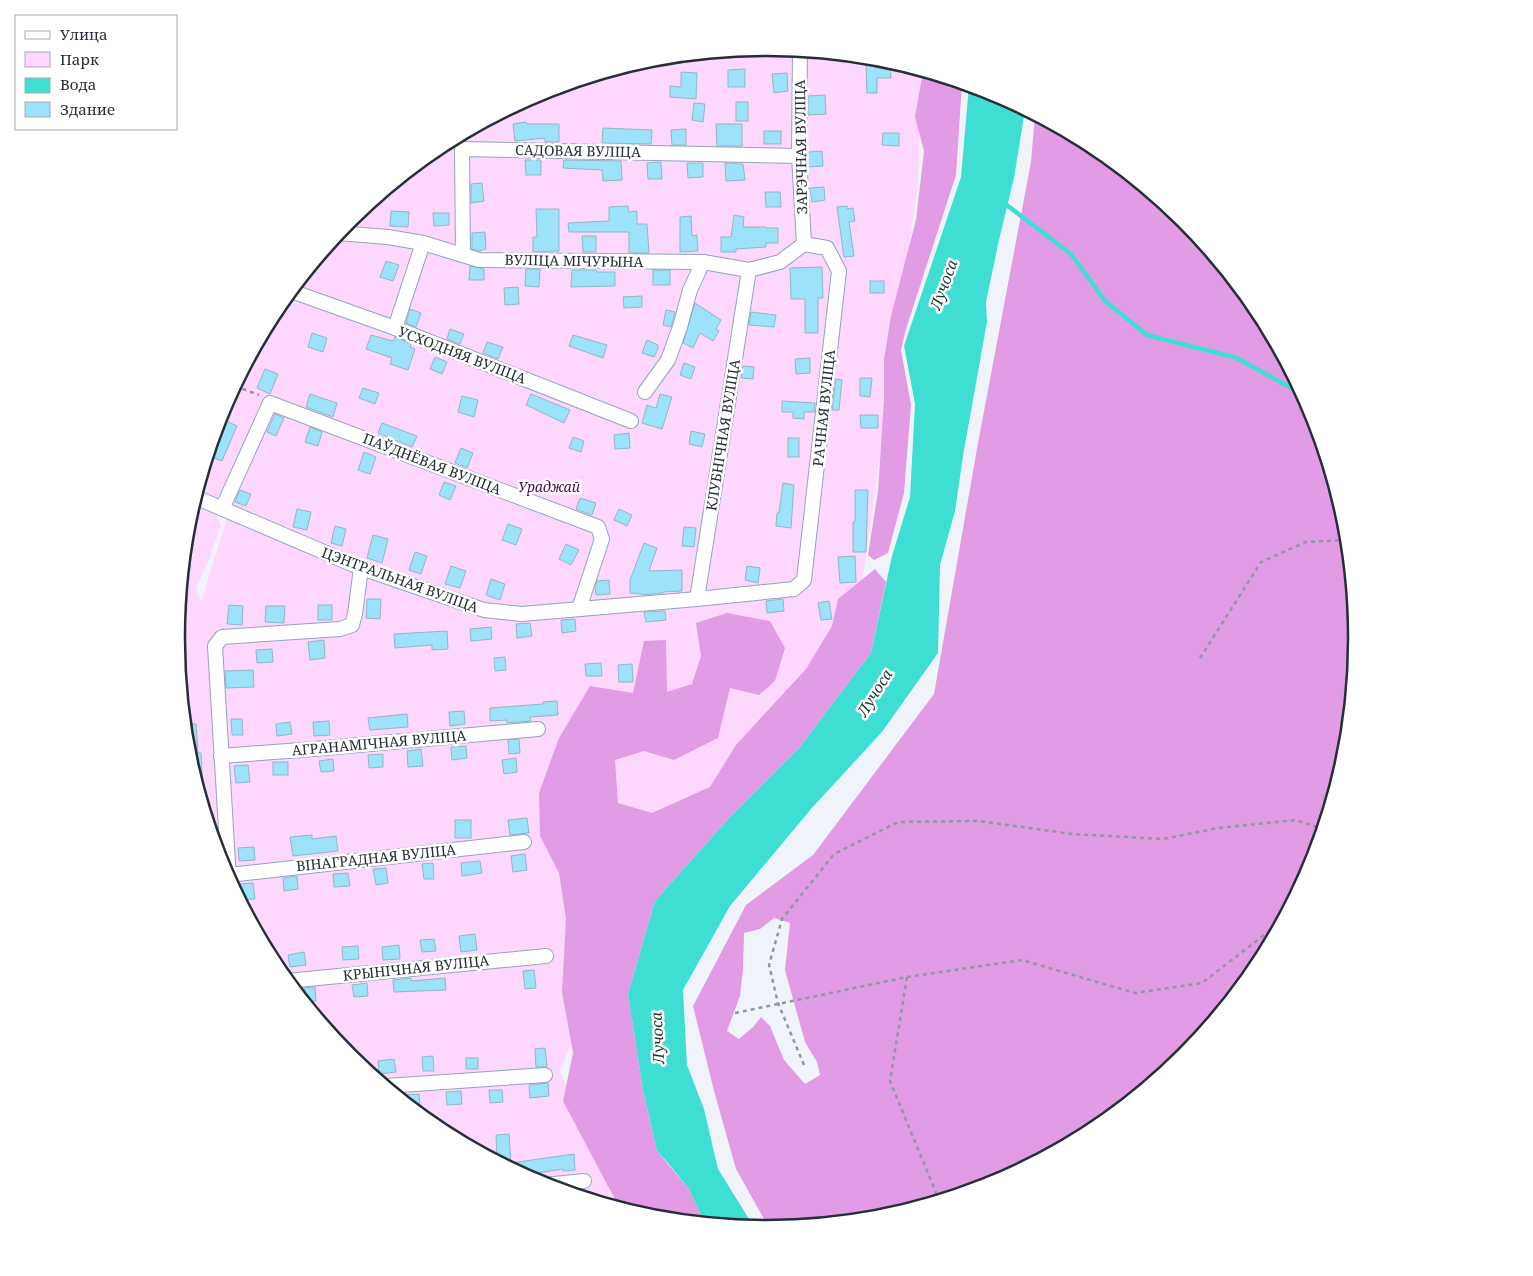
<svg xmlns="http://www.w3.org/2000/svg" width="1533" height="1276" viewBox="0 0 1533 1276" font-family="'Noto Serif',serif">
  <rect width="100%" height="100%" fill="#f0f4fa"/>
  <path fill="#fed7ff" d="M767 48 882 59 921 71 918 182 867 550 860 592 834 646 636 890 560 1071 617 1207 540 1183 438 1129 349 1055 275 966 221 864 187 753 179 669 187 644H181L177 652 176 638 185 545 189 541 193 524 188 520 193 504 216 515 221 525 209 559 196 589 201 602 227 518 193 503 221 412 276 310 349 220 439 147 541 92 652 59Z"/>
  <g fill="#e29be5" fill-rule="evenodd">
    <path d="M923 71 962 83 956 175 906 329 901 350 911 405 904 493 888 553 874 560 868 555 878 491 884 400V359L891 316 916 220 924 151 915 117Z"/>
    <path d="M1035 115 1095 147 1184 221 1258 310 1312 412 1346 523 1357 638 1346 753 1312 864 1257 966 1184 1056 1094 1129 992 1184 881 1217 769 1228 736 1169 714 1091 693 1006 746 905 813 855 934 694 978 443 1031 162ZM774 918 790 923 785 970 805 1042 817 1062 820 1075 805 1084 784 1060 770 1026 761 1017 753 1027 739 1039 727 1031 740 996 743 969 744 933 760 929Z"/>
    <path d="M875 569 886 582 871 653 800 747 730 817 655 901 628 994 643 1090 657 1151 689 1189 704 1222 651 1217 619 1207 563 1101 573 1053 562 992 566 919 559 873 540 836 539 793 559 738 590 686 633 693 644 641 666 640 667 692 692 684 701 656 696 623 727 613 770 621 785 648 775 681 759 695 730 688 718 738 674 760 644 751 615 760 618 803 652 813 710 787 736 745 806 669 832 626 838 599Z"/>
  </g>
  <path fill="#3fded4" d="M969 85 993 93 1025 110 1014 178 999 240 986 302 987 322 964 450 955 511 940 565 938 653 882 732 811 809 730 906 683 990 687 1065 704 1109 718 1169 754 1227 704 1222 689 1189 668 1163 657 1151 643 1090 628 994 655 901 730 817 800 747 871 653 892 556 910 497 915 404 904 346 961 177Z"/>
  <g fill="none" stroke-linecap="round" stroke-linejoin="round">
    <path stroke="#3fded4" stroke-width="4.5" d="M1004 203 1071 254 1105 301 1147 335 1237 358 1302 394"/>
  </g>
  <g fill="#9de2fb" stroke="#91b6c4">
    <path d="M890 63 891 78H877V93H867L866 65Z"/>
    <path d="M745 69V87H728V70Z"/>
    <path d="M681 72 697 73 696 99 670 97V86L681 87Z"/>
    <path d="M787 73 788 91 774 93 772 74Z"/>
    <path d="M825 95 826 114 808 115V96Z"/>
    <rect x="736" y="102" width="12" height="19"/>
    <path d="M694 103 705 104 703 122 692 120Z"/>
    <path d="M526 122 527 124H559V142H545V138L515 141 513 124Z"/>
    <path d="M716 124H742V146H717Z"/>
    <path d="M603 128 652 130 651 144 602 143Z"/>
    <path d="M686 129V145H672L671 130Z"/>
    <rect x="764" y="131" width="17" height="13"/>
    <path d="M883 133H899V146L882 145Z"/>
    <path d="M822 151 823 166 808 167V152Z"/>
    <path d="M525 160H541V175H526Z"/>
    <path d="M564 160 621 161 622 180 603 181 602 170 563 168Z"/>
    <path d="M661 162 662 179H648L647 163Z"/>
    <path d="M687 163H703V177L688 178Z"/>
    <path d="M725 163 743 164 745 180 726 181Z"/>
    <path d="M482 183 484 201 471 203V184Z"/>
    <path d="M824 187 825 200 812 202 810 188Z"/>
    <path d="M765 192H780L781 207H766Z"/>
    <path d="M628 206 629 212 637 211V224H647L649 253H629V232H569L568 223 609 221V207Z"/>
    <path d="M847 206V209L853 208 855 221 849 222 854 256 844 257 837 207Z"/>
    <path d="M536 209H559V251L533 252V237H537Z"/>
    <path d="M391 211 409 212 408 227 390 226Z"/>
    <path d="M433 213H449V225L434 226Z"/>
    <path d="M734 215 744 217 743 227H766V228H778V243H766V247L736 249V252H721V237H731Z"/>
    <path d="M691 216 692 236 697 235 698 251 680 252V217Z"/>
    <path d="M485 232 486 249 480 251 472 249V233Z"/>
    <path d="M582 236H596V252H583Z"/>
    <path d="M386 261 399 265 393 281 380 277Z"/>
    <path d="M470 266 484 269V280H469Z"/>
    <path d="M822 267 823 298H818V333H805V299H791L790 268Z"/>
    <path d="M526 269H540L539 287 525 286Z"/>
    <path d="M572 270H596L597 272H615V286L571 287Z"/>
    <rect x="653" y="270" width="17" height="15"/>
    <rect x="870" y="281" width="14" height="12"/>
    <path d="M518 287 519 304 505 305 504 288Z"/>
    <path d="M642 296V307L624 308 623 297Z"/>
    <path d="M695 303 721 320 716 329 719 331 713 341 700 333 693 348 683 343Z"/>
    <path d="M410 309 421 313 416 327 406 323Z"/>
    <path d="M666 310 675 312 671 327 663 325Z"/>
    <path d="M751 312 776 315 774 327 749 325Z"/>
    <path d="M450 329 464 334 460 344 447 339Z"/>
    <path d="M312 333 327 338 323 352 308 347Z"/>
    <path d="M371 335 393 341 395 337 411 344 410 347 415 349 408 370 390 364 392 358 366 349Z"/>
    <path d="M573 335 607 345 603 358 569 346Z"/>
    <path d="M647 340 658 345V349L654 357 642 353Z"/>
    <path d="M487 342 503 347 498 359 483 353Z"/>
    <path d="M435 357 447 362 442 374 430 369Z"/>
    <path d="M810 358V373L796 374 795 359Z"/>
    <path d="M684 363 695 367 691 379 680 375Z"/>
    <path d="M743 366 754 367 753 379 741 378Z"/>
    <path d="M265 369 278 374 270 394 257 388Z"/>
    <path d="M860 378H872L870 397 860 396Z"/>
    <path d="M836 379 842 380 839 410H832Z"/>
    <path d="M363 388 379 393 375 404 359 398Z"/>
    <path d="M310 394 337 403 333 417 306 407Z"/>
    <path d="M531 394 570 410 564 423 526 405Z"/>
    <path d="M660 394 672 397 662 429 642 423 647 405 656 408Z"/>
    <path d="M462 396 478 400 474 417 458 412Z"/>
    <path d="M782 401 815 403 814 412H804V419L793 418V412H782Z"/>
    <path d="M275 414 284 418 276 436 267 432Z"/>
    <path d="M860 415H878V428H861Z"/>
    <path d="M224 420 237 426 222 461 208 456Z"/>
    <path d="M382 423 417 436 412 447 378 433Z"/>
    <path d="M310 427 322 432 318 446 305 442Z"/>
    <path d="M691 431 705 434 702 447 689 444Z"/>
    <path d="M629 433 630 448 615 449 614 435Z"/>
    <path d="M573 437 584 441 581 452 569 448Z"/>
    <rect x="788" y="438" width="11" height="19"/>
    <path d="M461 448 473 453 467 468 455 463Z"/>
    <path d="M364 452 376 457 370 474 358 470Z"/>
    <path d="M444 482 456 486 450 500 439 495Z"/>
    <path d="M783 483 794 485 791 528 776 526 777 513H779Z"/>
    <path d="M240 490 251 494 246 506 235 502Z"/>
    <path d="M855 490H868L866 552H853V522H855Z"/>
    <path d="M580 498 596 503 592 515 576 509Z"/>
    <path d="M297 509 311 512 307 530 293 527Z"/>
    <path d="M619 509 632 515 627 526 614 520Z"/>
    <path d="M508 524 522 529 516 545 502 540Z"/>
    <path d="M335 526 346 529 342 546 331 543Z"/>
    <path d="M684 527 696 528 694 547 682 546Z"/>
    <path d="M373 535 388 539 382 563 367 558Z"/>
    <path d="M644 543 657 548 649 571 682 570V591L663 592V593L642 595V594L630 593V580Z"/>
    <path d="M566 544 579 550 571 565 559 559Z"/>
    <path d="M415 552 427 556 421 574 409 570Z"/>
    <path d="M855 556 856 582 840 583 838 557Z"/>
    <path d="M451 566 466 571 460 588 445 584Z"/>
    <path d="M747 566 760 568 758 583 745 580Z"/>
    <path d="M491 579 505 584 500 600 486 595Z"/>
    <path d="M609 580 610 594 596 595 595 587 597 581Z"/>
    <path d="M367 599H381L380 619 366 618Z"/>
    <path d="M783 599 784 611 767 613 766 601Z"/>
    <path d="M829 601 832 619 821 620 818 603Z"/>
    <path d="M229 605 243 606 242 625 227 624Z"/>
    <rect x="318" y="605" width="14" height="15"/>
    <path d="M266 606H285L284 623 265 622Z"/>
    <path d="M665 611 666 620 646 622 644 612Z"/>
    <path d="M575 619 576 631 562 633 561 620Z"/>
    <path d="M530 623 532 636 517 638 516 624Z"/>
    <path d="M491 627 492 639 471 641 470 629Z"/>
    <path d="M447 631 448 649 432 650V645L395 648 394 634Z"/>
    <path d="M324 640 325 658 310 660 308 642Z"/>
    <path d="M272 649 273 662 257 663 256 650Z"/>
    <path d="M505 657 506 670 495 671 494 658Z"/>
    <path d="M601 663 602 676H586L585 664Z"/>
    <path d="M632 664 633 682H619L618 665Z"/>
    <path d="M253 670 254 687 226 688 225 671Z"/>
    <path d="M557 701 558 715 530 717 531 721 507 723V720L490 721V708L543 704V702Z"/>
    <path d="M464 711 465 724 450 726 449 712Z"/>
    <path d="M407 714 408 727 370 730 368 718Z"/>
    <path d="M231 719H242L243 735H232Z"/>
    <path d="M329 721 330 735 314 736 313 722Z"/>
    <path d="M290 722 292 734 277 736 276 724Z"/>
    <path d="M184 724H196L198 753H201L203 790 199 791 187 753Z"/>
    <path d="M519 739 520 753 509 754 508 740Z"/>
    <path d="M466 746 467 758 452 760 451 747Z"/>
    <path d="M421 749 423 766 408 767 407 751Z"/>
    <path d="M383 754V767L369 768 368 755Z"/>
    <path d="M516 758 517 772 504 774 502 760Z"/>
    <path d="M333 759 334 771 321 772 319 761Z"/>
    <rect x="273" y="762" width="15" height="13"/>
    <path d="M248 765 250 782 236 783 234 766Z"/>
    <path d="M527 818 529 833 510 835 508 820Z"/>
    <rect x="455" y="820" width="16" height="18"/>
    <path d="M312 835V839L336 836 338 851 293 856 290 837Z"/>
    <path d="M254 847 255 860 239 861 238 848Z"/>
    <path d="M525 854 527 870 513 872 511 856Z"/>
    <path d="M480 861 482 873 462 876 461 863Z"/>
    <path d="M433 863 434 879H424L422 864Z"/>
    <path d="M386 868 388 883 376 885 373 869Z"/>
    <path d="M348 873 350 886 334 887 333 874Z"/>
    <path d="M297 876 298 889 284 891 283 878Z"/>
    <path d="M253 883 255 899 241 900 239 884Z"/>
    <path d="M475 934 477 950 461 952 459 936Z"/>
    <path d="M434 939 436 951 422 952 420 940Z"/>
    <path d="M399 945 400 959 383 960 382 947Z"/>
    <path d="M358 946 359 959 343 960 342 947Z"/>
    <path d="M304 952 306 965 290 967 288 955Z"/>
    <path d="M534 970 536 988 525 989 523 971Z"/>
    <path d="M411 978V981L445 978 446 990 394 992 393 980Z"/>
    <path d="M367 983 368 996 354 997 352 985Z"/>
    <path d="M315 987 316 1001 305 1002 304 988Z"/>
    <path d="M545 1048 547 1067H536L535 1049Z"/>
    <path d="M433 1056 434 1071H423L422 1057Z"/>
    <rect x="466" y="1058" width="12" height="11"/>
    <path d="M394 1059 396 1072 379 1074 378 1061Z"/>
    <path d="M548 1083 549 1096 530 1098 529 1085Z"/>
    <path d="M489 1090H502L503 1102 490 1103Z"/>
    <path d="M461 1091 462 1104 447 1105 446 1092Z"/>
    <path d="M419 1094 421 1115 407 1103 406 1095Z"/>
    <path d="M509 1134 511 1163 574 1154 575 1170 563 1171V1169L524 1175 497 1160 496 1135Z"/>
  </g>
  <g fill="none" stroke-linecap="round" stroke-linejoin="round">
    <g stroke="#91a4be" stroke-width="16">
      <g id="minor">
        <path d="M800 51 799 156 804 244"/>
        <path d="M338 233 388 237 423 243 479 260 703 262 749 270 780 262 804 244"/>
        <path d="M463 255 462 149 799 156"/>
        <path d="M291 291 395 328 631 421"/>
        <path d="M395 328 423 243"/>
        <path d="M645 392 668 360 680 327 690 290 703 262"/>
        <path d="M195 497 361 568 484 610 522 614 697 599 794 589 804 580 839 271 827 248 804 244"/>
        <path d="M222 509 270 403 598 527 602 539 579 609"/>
        <path d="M697 599 749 270"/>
        <path d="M221 756 314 749 538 729"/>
        <path d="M229 875 524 842"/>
        <path d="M229 879 215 646 222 637 340 629 352 625 355 614 361 568"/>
        <path d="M287 981 546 956"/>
        <path d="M386 1086 545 1075"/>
        <path d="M544 1185 584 1181"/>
      </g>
    </g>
    <g stroke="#91979f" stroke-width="2.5" stroke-dasharray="4 4" stroke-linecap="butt">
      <path d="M235 386 259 395"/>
      <path d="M1200 658 1261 562 1306 542 1347 540"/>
      <path d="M907 977 1022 960 1135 993 1202 983 1281 922"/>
      <path d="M735 1013 907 977 890 1081 939 1200"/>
      <path d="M804 1065 778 1003 769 965 782 919 834 854 898 822 979 821 1072 834 1163 839 1218 828 1296 820 1323 829"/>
    </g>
    <use href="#minor" stroke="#fff" stroke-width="14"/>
  </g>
  <g text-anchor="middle" stroke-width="5" stroke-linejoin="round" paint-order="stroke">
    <g font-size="14" fill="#262e38" stroke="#fff">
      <text transform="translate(801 147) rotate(-91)" y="5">ЗАРЭЧНАЯ ВУЛІЦА</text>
      <text transform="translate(578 151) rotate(1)" y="5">САДОВАЯ ВУЛІЦА</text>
      <text transform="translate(574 261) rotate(1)" y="5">ВУЛІЦА МІЧУРЫНА</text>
      <text transform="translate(462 355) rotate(21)" y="5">УСХОДНЯЯ ВУЛІЦА</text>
      <text transform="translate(824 408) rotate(-84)" y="5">РАЧНАЯ ВУЛІЦА</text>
      <text transform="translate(723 435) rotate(-81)" y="5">КЛУБНІЧНАЯ ВУЛІЦА</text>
      <text transform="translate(432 464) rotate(21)" y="5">ПАЎДНЁВАЯ ВУЛІЦА</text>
      <text transform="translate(400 580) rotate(20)" y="5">ЦЭНТРАЛЬНАЯ ВУЛІЦА</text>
      <text transform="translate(379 743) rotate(-5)" y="5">АГРАНАМІЧНАЯ ВУЛІЦА</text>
      <text transform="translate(376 858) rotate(-6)" y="5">ВІНАГРАДНАЯ ВУЛІЦА</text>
      <text transform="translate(416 968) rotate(-6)" y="5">КРЫНІЧНАЯ ВУЛІЦА</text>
    </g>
    <g font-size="14" font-style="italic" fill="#4c0b50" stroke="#fff">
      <text x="549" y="492">Ураджай</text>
    </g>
    <g font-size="15" font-style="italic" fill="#1a3431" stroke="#fff">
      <text transform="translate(944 285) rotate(-70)" y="5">Лучоса</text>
      <text transform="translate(875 693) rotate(-58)" y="5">Лучоса</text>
      <text transform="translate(658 1038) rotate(-93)" y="5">Лучоса</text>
    </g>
  </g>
  <path d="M0 0H1533V1276H0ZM766 56H767A581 581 0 0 1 1348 637V639A581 581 0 0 1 767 1220H766A581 581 0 0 1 185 639V637A581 581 0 0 1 766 56Z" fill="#fff" fill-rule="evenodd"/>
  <path fill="none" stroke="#262e38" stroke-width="2.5" d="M766 56H767A581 581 0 0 1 1348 637V639A581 581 0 0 1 767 1220H766A581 581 0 0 1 185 639V637A581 581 0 0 1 766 56Z"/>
  <rect x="15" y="15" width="162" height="115" fill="#ffffff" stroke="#a8abaf"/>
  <rect x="25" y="31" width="25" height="8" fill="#ffffff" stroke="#a8abaf"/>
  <text x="60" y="40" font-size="15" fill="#262e38">Улица</text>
  <rect x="25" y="52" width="25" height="15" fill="#fed7ff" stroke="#a8abaf"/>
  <text x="60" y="65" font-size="15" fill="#262e38">Парк</text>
  <rect x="25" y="78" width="25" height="15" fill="#3fded4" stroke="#a8abaf"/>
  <text x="60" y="90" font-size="15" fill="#262e38">Вода</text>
  <rect x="25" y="102" width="25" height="15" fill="#9de2fb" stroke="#a8abaf"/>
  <text x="60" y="115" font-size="15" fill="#262e38">Здание</text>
</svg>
